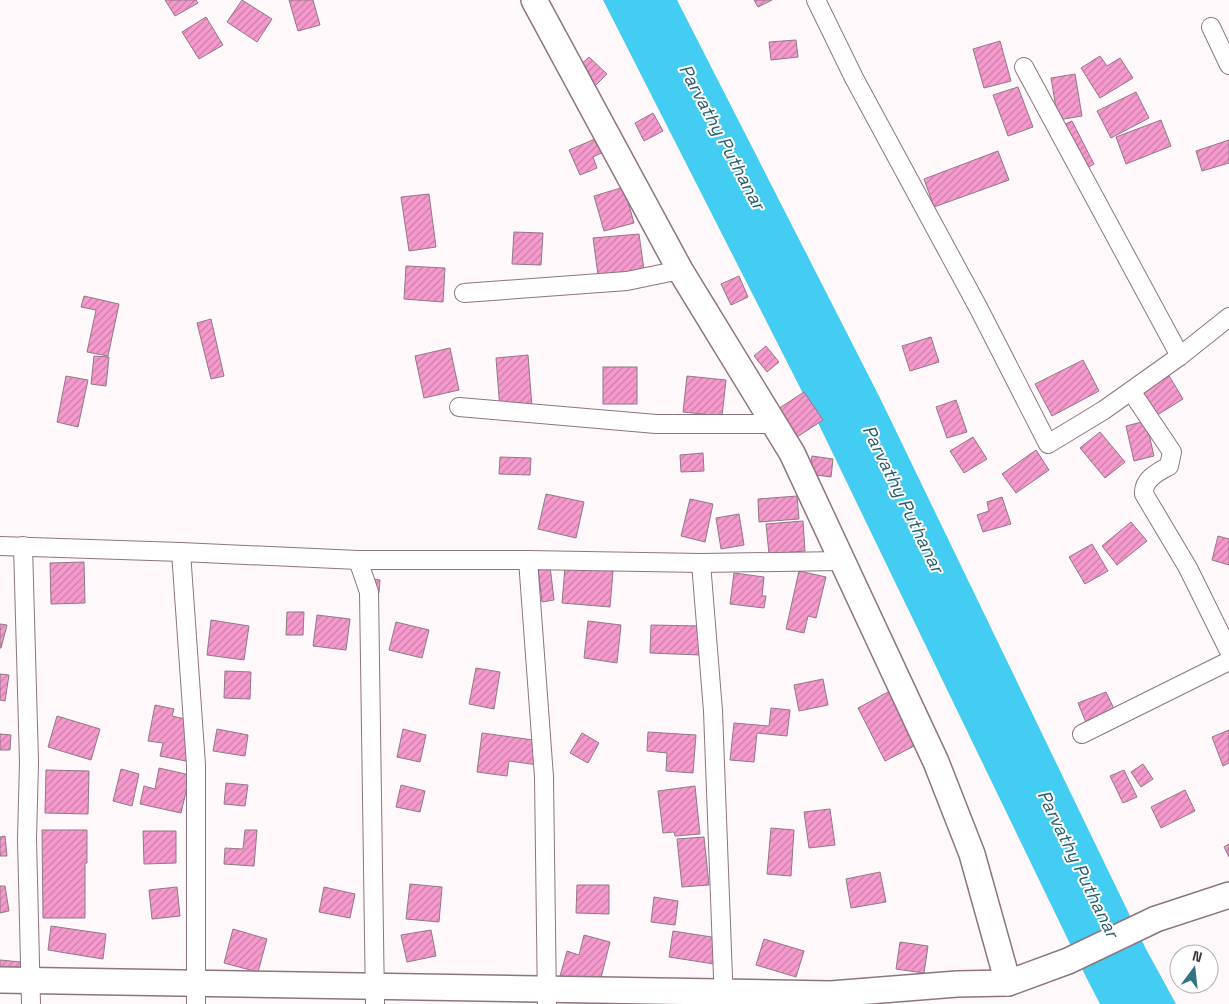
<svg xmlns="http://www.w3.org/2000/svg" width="1229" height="1004" viewBox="0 0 1229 1004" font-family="'Space Grotesk',sans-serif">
  <defs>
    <pattern id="building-hatch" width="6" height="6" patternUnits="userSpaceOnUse" patternTransform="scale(1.25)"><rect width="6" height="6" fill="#f699cd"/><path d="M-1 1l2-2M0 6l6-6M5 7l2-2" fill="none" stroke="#c97ea8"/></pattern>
  </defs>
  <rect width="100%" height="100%" fill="#fef8fb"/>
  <path fill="#43cdf3" d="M603 0H677L880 398 1146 949 1176 1004H1100L1087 979 820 427Z"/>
  <g fill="url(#building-hatch)" stroke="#927885">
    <path d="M165 0H196L198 3 175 16Z"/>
    <path d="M242 0 272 19 257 42 227 22Z"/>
    <path d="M289 0H313L320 25 298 31Z"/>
    <path d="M754 0H772L758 7Z"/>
    <path d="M206 17 223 45 199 59 182 32Z"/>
    <path d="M796 40 798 57 771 60 769 42Z"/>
    <path d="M1000 41 1011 81 984 88 973 49Z"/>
    <path d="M1100 56 1107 66 1120 58 1133 78 1100 98 1081 68Z"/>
    <path d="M589 57 607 74 593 88 575 70Z"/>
    <path d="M1075 74 1082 116 1058 120 1051 78Z"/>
    <path d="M1018 87 1033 127 1008 136 993 95Z"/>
    <path d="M1136 92 1149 118 1111 138 1097 111Z"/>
    <path d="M653 113 663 131 644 141 635 123Z"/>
    <path d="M1161 120 1171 146 1126 164 1116 137Z"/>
    <path d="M1072 121 1094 164 1084 170 1061 126Z"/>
    <path d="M602 136 608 150 593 157 597 168 580 175 569 150Z"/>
    <path d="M1229 140V163L1202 171 1196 151Z"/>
    <path d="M998 151 1009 180 934 207 924 179Z"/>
    <path d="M624 187 634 223 604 231 594 196Z"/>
    <path d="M429 194 436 247 409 251 401 197Z"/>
    <path d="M514 232 543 233 541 265 512 264Z"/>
    <path d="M639 234 644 270 598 275 593 238Z"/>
    <path d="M406 266 445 268 443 302 404 299Z"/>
    <path d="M739 276 748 297 731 305 721 284Z"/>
    <path d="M84 296 119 304 108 356 87 352 96 310 81 307Z"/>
    <path d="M211 319 224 376 211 379 197 323Z"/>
    <path d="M931 337 939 362 910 371 902 346Z"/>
    <path d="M766 346 779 362 767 372 754 356Z"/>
    <path d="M450 348 459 390 424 398 415 356Z"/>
    <path d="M528 355 532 407 500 410 496 358Z"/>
    <path d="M94 356 109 357 106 386 91 384Z"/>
    <path d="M1083 360 1099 391 1052 416 1035 384Z"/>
    <rect x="603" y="367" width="34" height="37"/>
    <path d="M1168 374 1183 399 1154 417 1139 392Z"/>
    <path d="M66 376 88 380 78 427 57 422Z"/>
    <path d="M687 376 726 380 722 416 683 412Z"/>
    <path d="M804 392 823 420 797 437 778 409Z"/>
    <path d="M956 400 967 432 947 438 936 407Z"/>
    <path d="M1146 421 1154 456 1134 461 1126 426Z"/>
    <path d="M1100 432 1125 462 1105 478 1080 448Z"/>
    <path d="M973 437 987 459 964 473 950 451Z"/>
    <path d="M1036 450 1049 470 1016 493 1002 474Z"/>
    <path d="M703 453 704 471 681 472 680 455Z"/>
    <path d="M812 456 833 459 831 477 809 474Z"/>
    <path d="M500 457 531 458 530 475 499 474Z"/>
    <path d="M546 494 584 502 576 538 538 529Z"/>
    <path d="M797 496 799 519 759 522 758 499Z"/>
    <path d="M1002 497 1011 524 983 532 977 515 989 511 987 502Z"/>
    <path d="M690 499 713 504 705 542 681 536Z"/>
    <path d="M739 514 744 545 721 549 716 518Z"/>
    <path d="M803 521 805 551 769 554 766 524Z"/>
    <path d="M1131 522 1147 541 1117 565 1102 546Z"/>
    <path d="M1218 536 1229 539V565L1212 560Z"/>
    <path d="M1092 544 1108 571 1085 584 1069 557Z"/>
    <path d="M84 562 85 603 51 604 50 563Z"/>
    <path d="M550 566 554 600 542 602 538 568Z"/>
    <path d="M565 567 613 571 610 607 562 603Z"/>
    <path d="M799 571 826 577 816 618 808 616 804 633 786 629Z"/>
    <path d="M734 573 764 577 762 596H766L764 608 730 604Z"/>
    <path d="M366 578 380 580 379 593 365 592Z"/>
    <path d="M287 612H304L303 635H286Z"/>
    <path d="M317 615 350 619 346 650 313 646Z"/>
    <path d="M211 620 249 626 244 660 207 655Z"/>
    <path d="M588 621 621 625 617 663 584 658Z"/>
    <path d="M396 622 429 630 422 658 389 650Z"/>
    <path d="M0 624 7 625 1 648H0Z"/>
    <path d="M651 625 701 626 700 655 650 653Z"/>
    <path d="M476 668 500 672 494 709 469 704Z"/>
    <path d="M225 671 251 672 250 699 224 698Z"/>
    <path d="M0 674 9 675 5 701 0 700Z"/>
    <path d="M823 679 828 705 799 711 794 685Z"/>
    <path d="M890 691 918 744 885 761 858 708Z"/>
    <path d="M1106 692 1116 713 1087 725 1078 703Z"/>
    <path d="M155 705 174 709 172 716 194 721 186 761 160 756 163 743 148 741Z"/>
    <path d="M771 708 790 710 787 736 757 733 754 762 730 760 734 723 769 726Z"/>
    <path d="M57 716 100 729 91 760 48 747Z"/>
    <path d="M217 729 248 735 245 756 213 751Z"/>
    <path d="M403 729 426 735 420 762 397 757Z"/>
    <path d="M1229 730V763L1223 766 1212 737Z"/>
    <path d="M648 732 696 735 693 773 666 771 667 753 647 751Z"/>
    <path d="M482 733 541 741 538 765 509 761 507 776 477 772Z"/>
    <path d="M582 733 599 743 588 763 570 753Z"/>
    <path d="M0 734 11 735 10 750H0Z"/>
    <path d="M1143 764 1153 779 1141 787 1131 772Z"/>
    <path d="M159 768 190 775 181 813 140 804 144 786 155 789Z"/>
    <path d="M121 769 139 774 132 806 113 801Z"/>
    <path d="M46 770 89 771 88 814 45 813Z"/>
    <path d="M1124 770 1137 797 1123 803 1110 776Z"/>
    <path d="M226 783 248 785 245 806 224 804Z"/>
    <path d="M401 785 425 791 420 812 396 807Z"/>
    <path d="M695 786 700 834 675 836 674 832 663 833 658 791Z"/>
    <path d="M1185 790 1195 811 1161 828 1151 807Z"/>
    <path d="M830 809 835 845 809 848 804 812Z"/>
    <path d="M771 828 794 830 791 876 767 874Z"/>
    <path d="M42 830H87V863H85V918H43Z"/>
    <path d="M245 830H257L254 866 224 864 225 848 243 849Z"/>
    <path d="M143 831H176V863L144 864Z"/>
    <path d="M5 836 7 856H0V837Z"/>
    <path d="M704 837 709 885 682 887 677 839Z"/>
    <path d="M1229 844V857L1224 847Z"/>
    <path d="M880 872 886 902 851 908 846 879Z"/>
    <path d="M410 884 442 887 439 922 406 919Z"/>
    <path d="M577 885H609V914L576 913Z"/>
    <path d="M0 886H5L9 911 0 913Z"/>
    <path d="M177 887 180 916 152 919 149 890Z"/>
    <path d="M324 887 355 894 350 918 319 912Z"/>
    <path d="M654 897 678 901 675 925 651 922Z"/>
    <path d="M51 926 106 934 103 959 48 950Z"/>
    <path d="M233 929 267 939 258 972 224 963Z"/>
    <path d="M431 930 436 956 407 962 401 935Z"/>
    <path d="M673 931 718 938 714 964 669 957Z"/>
    <path d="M584 935 610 942 599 986 560 976 567 951 579 955Z"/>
    <path d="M764 939 804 951 796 977 756 965Z"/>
    <path d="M900 942 928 946 924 973 896 969Z"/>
    <path d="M0 960 21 962 20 977 0 976Z"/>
  </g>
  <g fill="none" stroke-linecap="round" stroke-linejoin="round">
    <g stroke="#8e7481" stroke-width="20">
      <g id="street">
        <path d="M816 0 854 78 979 309 1048 444 1104 410 1180 356 1229 317"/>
        <path d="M1211 27 1229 65"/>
        <path d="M1024 67 1180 356"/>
        <path d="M464 293 627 281 680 270"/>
        <path d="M1131 391 1172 452 1169 466C1158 472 1143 479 1144 494L1188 568 1229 651"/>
        <path d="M459 407 656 424H774"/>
        <path d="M0 546 181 552 358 560H528L701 563 841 561"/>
        <path d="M23 546 29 762 27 839 31 1004"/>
        <path d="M181 552 196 765V1004"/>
        <path d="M358 560 369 592 375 1004"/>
        <path d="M528 560 544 777 547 1004"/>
        <path d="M701 563 713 711 724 1004"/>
        <path d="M1082 734 1229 661"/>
      </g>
    </g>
    <g stroke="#8e7481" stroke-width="28">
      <g id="secondary">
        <path d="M534 0 680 270 792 453 936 762 972 854 1008 983"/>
        <path d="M0 980 831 994 957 984 1008 983 1068 961 1156 919 1229 895"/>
      </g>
    </g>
    <use href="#street" stroke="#fff" stroke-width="18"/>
    <use href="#secondary" stroke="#fff" stroke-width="25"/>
  </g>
  <g text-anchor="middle" stroke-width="4" stroke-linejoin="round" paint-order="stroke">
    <g font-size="18" font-style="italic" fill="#255c6c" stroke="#fff">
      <text transform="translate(722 137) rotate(62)" y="6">Parvathy Puthanar</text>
      <text transform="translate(903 499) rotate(64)" y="6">Parvathy Puthanar</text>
      <text transform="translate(1078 864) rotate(64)" y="6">Parvathy Puthanar</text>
    </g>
  </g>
  <g transform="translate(1194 969) rotate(15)"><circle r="24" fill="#ffffff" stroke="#b3afb1"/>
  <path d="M0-4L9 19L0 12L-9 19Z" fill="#327386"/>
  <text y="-8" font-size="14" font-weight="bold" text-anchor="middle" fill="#42373d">N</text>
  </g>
</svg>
